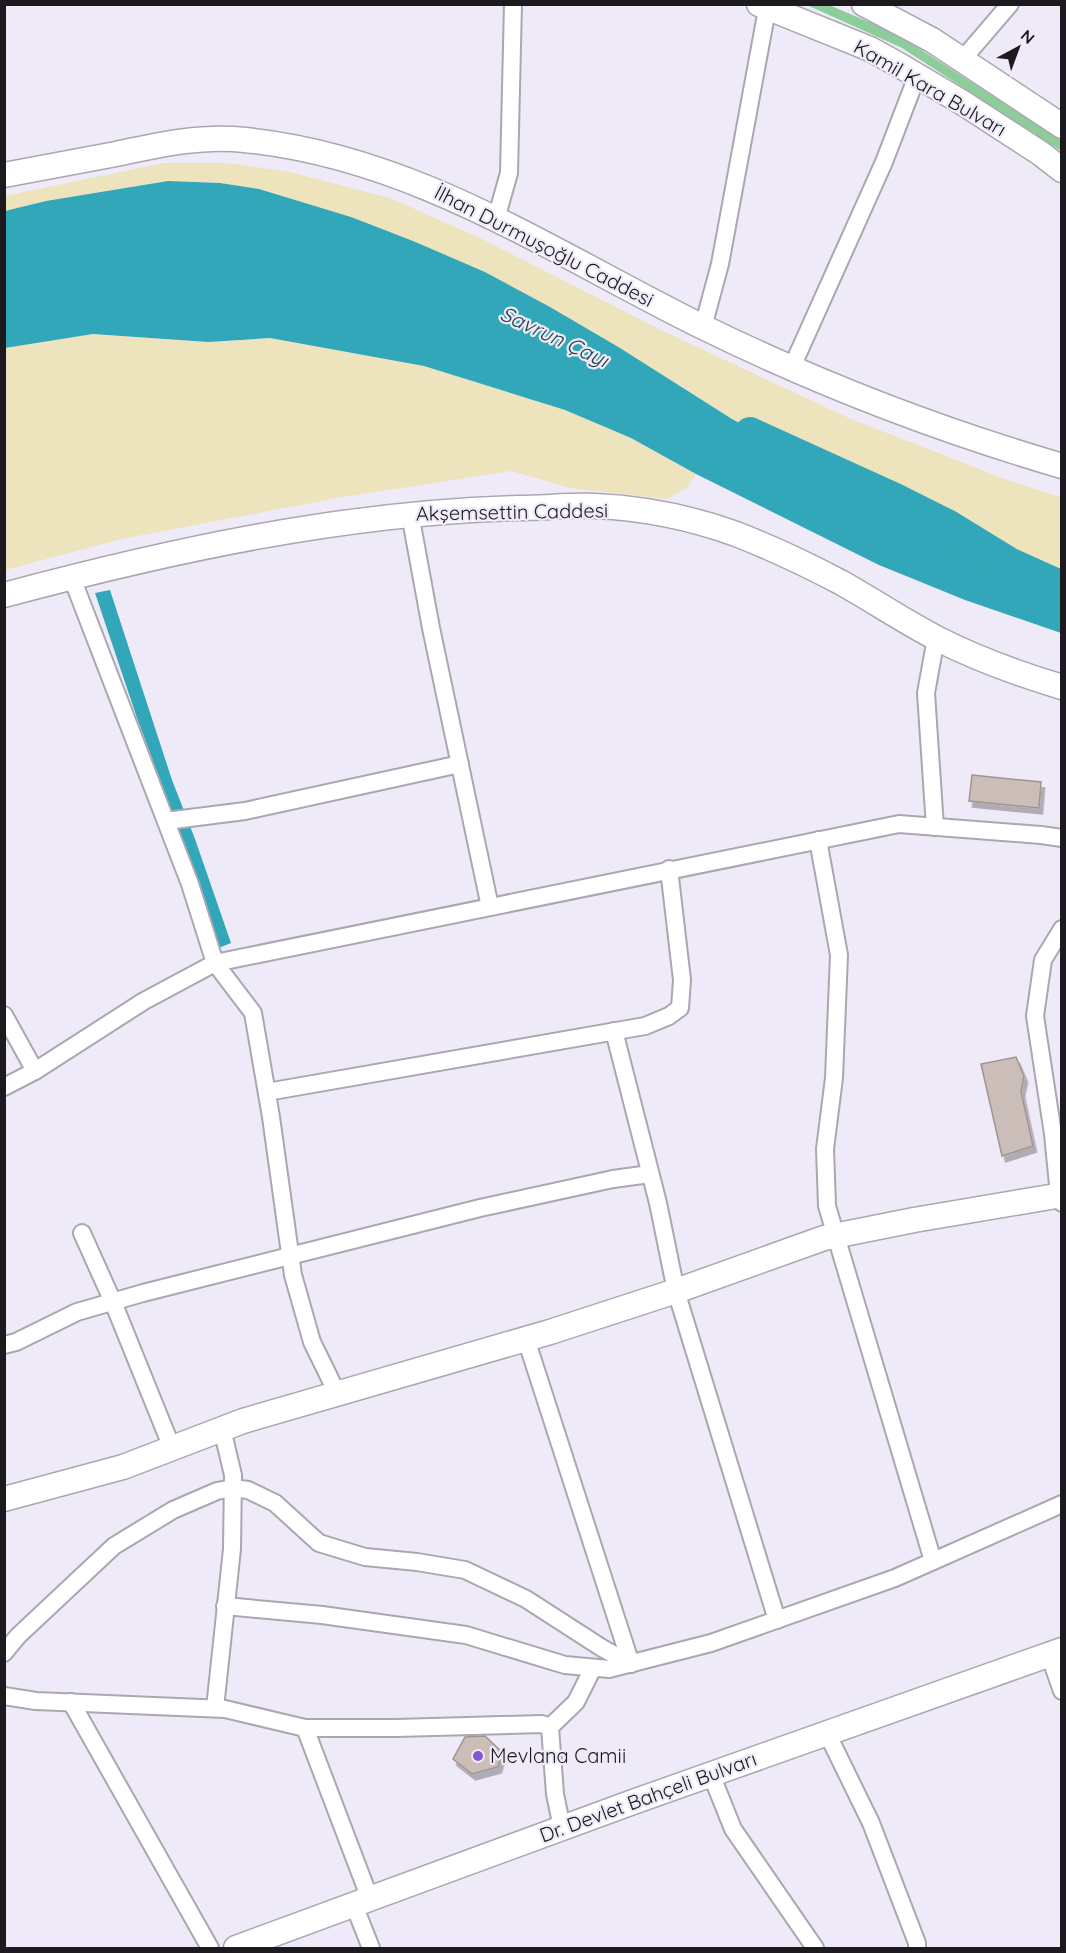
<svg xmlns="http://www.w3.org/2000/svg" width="1066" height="1953" viewBox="0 0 1066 1953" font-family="Quicksand,sans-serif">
  <defs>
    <filter id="shadow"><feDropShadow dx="3.5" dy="6" stdDeviation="0" flood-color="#0004"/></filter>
  </defs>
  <rect width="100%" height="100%" fill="#efeaf7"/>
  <path fill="#8dcd9a" d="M807 5H829L895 33 1061 140V151L902 48Z"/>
  <g fill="#ede4be">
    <path d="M164 163H227L290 172 390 198 480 238 663 331 851 419 1010 481 1061 497V569L1016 556 940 527 863 490 732 419 620 348 485 272 351 217 259 189 220 183 168 181 46 201 5 211 4 196Z"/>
    <path d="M93 334 208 342 270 338 424 366 565 410 631 438 696 474 688 487 667 499 571 488 511 471 343 497 122 539 5 570V348Z"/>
  </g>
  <g fill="#31a7b9">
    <path d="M168 181 220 183 259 189 351 217 413 241 485 272 550 307 620 348 732 419 863 490 940 527 1016 556 1061 569V633L965 600 879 565 696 474 631 438 565 410 424 366 270 338 208 342 93 334 5 348V211L46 201Z"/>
    <path d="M110 590 172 780 195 839 231 943 216 949 183 841 137 718 95 593Z"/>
  </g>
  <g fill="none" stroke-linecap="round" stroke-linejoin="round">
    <path stroke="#31a7b9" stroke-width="30" d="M750 432 895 498 949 525 1011 563 1062 586"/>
  </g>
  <g fill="#cbbdb7" stroke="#a1948f" stroke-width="1.5" filter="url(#shadow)">
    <path d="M972 775 1041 782 1039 808 969 801Z"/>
    <path d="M1016 1057 1024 1076 1021 1091 1033 1146 1002 1156 981 1064Z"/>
    <path d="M485 1736 502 1752 498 1767 472 1774 453 1759 465 1737Z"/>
  </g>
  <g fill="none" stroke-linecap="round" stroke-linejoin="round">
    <g stroke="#aba6b2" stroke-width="20">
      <g id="street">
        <path d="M962 60 1010 4"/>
        <path d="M496 219 509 173 513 4"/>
        <path d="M703 327 720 264 768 4"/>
        <path d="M792 367 884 162 917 76"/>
        <path d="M410 514 431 628 490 907"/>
        <path d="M72 578 190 884 215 963 253 1013 271 1117 293 1275 312 1342 337 1393"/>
        <path d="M166 821 245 811 460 764"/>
        <path d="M935 827 926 693 936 638"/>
        <path d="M818 840 839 955 834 1078 825 1149 827 1206 933 1561"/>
        <path d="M1062 929 1043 960 1035 1016 1053 1134 1059 1195 1062 1203"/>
        <path d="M4 1015 35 1071"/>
        <path d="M614 1031 658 1203 676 1291 777 1620"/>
        <path d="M4 1087 35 1071 144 1001 215 963 899 824 1041 835 1062 838"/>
        <path d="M267 1092 645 1026 669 1016 680 1008 682 980 669 869"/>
        <path d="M82 1233 113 1302 172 1448"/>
        <path d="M526 1339 631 1664"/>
        <path d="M4 1345 16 1342 77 1312 143 1293 480 1208 613 1179 650 1174"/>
        <path d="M225 1606 322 1615 466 1635 565 1665 609 1669 711 1643 895 1578 1062 1504"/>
        <path d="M4 1653 18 1636 114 1546 173 1510 217 1491 233 1488 248 1490 275 1503 319 1543 365 1557 417 1562 465 1570 526 1599 602 1648 631 1664"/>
        <path d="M1049 1654 1062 1691"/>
        <path d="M4 1696 36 1701 225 1709 305 1728H396L542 1724 550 1727"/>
        <path d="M71 1702 210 1948"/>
        <path d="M215 1708 232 1549 233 1475 222 1429"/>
        <path d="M305 1728 370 1899"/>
        <path d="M827 1733 871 1823 917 1943V1948"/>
        <path d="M711 1774 733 1829 815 1948"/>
        <path d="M562 1828 555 1794 550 1727 576 1702 593 1668"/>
        <path d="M354 1905 371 1948"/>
      </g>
    </g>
    <g stroke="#aba6b2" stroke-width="27">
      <g id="secondary">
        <path d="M759 4 870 49 899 65 963 103 1040 153 1062 170"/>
        <path d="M864 4 932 40 1062 126"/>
        <path d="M4 175C42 168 79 161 116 154 158 145 202 135 245 140 415 157 553 253 703 327 817 383 939 430 1062 466"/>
        <path d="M4 595C172 550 343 513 517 508 543 508 569 505 595 506 642 508 692 518 736 534 772 548 808 565 842 583 874 601 905 622 938 639 977 659 1019 674 1062 687"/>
        <path d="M4 1499 123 1467 243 1421 550 1332 676 1291 824 1238 914 1220 1062 1195"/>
        <path d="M236 1948 633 1802 1062 1650"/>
      </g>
    </g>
    <use href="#street" stroke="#fff" stroke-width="16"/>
    <use href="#secondary" stroke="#fff" stroke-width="24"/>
  </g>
  <circle fill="#8456cf" stroke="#efeaf7" stroke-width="2" cx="478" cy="1756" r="6"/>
  <g text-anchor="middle" stroke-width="4.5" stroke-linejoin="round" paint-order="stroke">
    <g font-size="20" fill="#1c1a1e" stroke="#efeaf7">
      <text transform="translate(930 88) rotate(30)" y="7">Kamil Kara Bulvarı</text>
      <text transform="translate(544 246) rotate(27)" y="7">İlhan Durmuşoğlu Caddesi</text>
      <text transform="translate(512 512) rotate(-1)" y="7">Akşemsettin Caddesi</text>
      <text transform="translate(648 1797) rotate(-20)" y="7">Dr. Devlet Bahçeli Bulvarı</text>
    </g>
    <g font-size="20" fill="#1c1a1e" stroke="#efeaf7" text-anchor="start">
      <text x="490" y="1763">Mevlana Camii</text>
    </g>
    <g font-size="21" font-style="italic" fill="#274044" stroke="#efeaf7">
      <text transform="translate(554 337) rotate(25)" y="7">Savrun Çayı</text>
    </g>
  </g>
  <rect width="1066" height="1953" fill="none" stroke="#1c1a1e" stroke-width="12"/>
  <g transform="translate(1018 48) rotate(41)" stroke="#efeaf7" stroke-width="4.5" paint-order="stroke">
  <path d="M0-4.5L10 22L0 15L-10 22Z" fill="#1c1a1e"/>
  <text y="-9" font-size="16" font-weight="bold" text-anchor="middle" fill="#1c1a1e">N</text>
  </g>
</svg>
